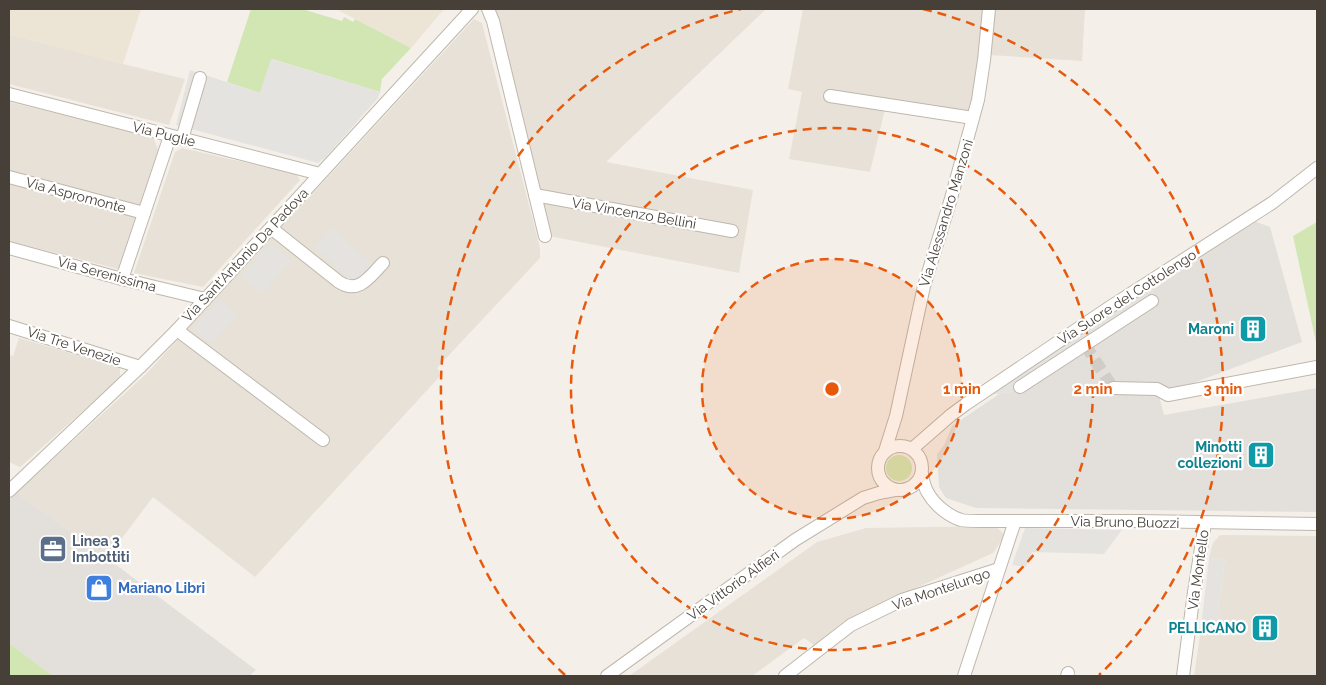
<svg xmlns="http://www.w3.org/2000/svg" width="1326" height="685" viewBox="0 0 1326 685" font-family="Raleway,sans-serif">
  <rect width="100%" height="100%" fill="#f4f0e9"/>
  <g fill="#e7e1d7">
    <path d="M492 9H766L606 162 753 190 739 273 549 236Z"/>
    <path d="M803 9H984L978 80 971 114 885 109 870 172 789 159 802 92 788 89Z"/>
    <path d="M994 9H1085L1082 61 990 55Z"/>
    <path d="M474 19 482 23 540 248V258L437 368 442 374 255 577 153 497 107 558 16 493 146 374Z"/>
    <path d="M9 34 123 64 185 79 169 125 9 84Z"/>
    <path d="M9 102 153 137 158 150 118 269 9 241Z"/>
    <path d="M182 148 296 174 300 180 203 287 134 273 175 152Z"/>
    <path d="M19 338 120 368V378L20 467 9 462V355L13 356Z"/>
    <path d="M995 526 1005 535 993 553 909 591 844 621 814 645 804 638 752 676H629L817 542 866 528Z"/>
    <path d="M1220 535 1317 536V676H1194L1200 635 1215 636 1225 559 1209 558 1213 543Z"/>
  </g>
  <g fill="#e3dfda">
    <path d="M1254 221 1270 227 1302 342 1159 396 1164 415 1317 388V512L976 508 946 498 939 487 937 454 944 445 952 426Z"/>
    <path d="M16 493 107 558 256 670 249 676H53L9 643V500Z"/>
  </g>
  <g fill="#ece4d4">
    <path d="M9 9H141L123 64 9 34Z"/>
    <path d="M336 9H444L411 48Z"/>
  </g>
  <g fill="#d2e6b4">
    <path d="M251 9H302L342 21 344 17 353 22 355 19 411 48 382 79 380 92 272 59 260 93 227 82Z"/>
    <path d="M1317 222V347L1293 236Z"/>
    <circle cx="899" cy="468" r="13"/>
    <path d="M9 643 53 676H9Z"/>
  </g>
  <g fill="#e5e3e0">
    <path d="M271 59 380 92 378 98 325 158 318 163 176 125 190 70 260 93Z"/>
    <path d="M332 227 372 265 354 284 314 246Z"/>
    <path d="M271 243 291 260 262 294 242 276Z"/>
    <path d="M1152 287 1156 298 1010 394H991Z"/>
    <path d="M220 298 238 315 210 344 193 328Z"/>
    <path d="M1025 528 1122 530 1104 554 1032 552 1026 567 1012 565Z"/>
    <path d="M1209 558 1225 559 1215 636 1200 635Z"/>
  </g>
  <g fill="none" stroke-linecap="round" stroke-linejoin="round">
    <path stroke="#d1cdc6" stroke-width="12" stroke-dasharray="12 6" stroke-linecap="butt" d="M1085 345 1113 388"/>
    <g stroke="#bfb7ac" stroke-width="14">
      <g id="minor">
        <path d="M488 9 493 21 545 236"/>
        <path d="M9 94 320 174"/>
        <path d="M830 96 973 118"/>
        <path d="M182 139 200 78"/>
        <path d="M9 177 144 213"/>
        <path d="M535 195 732 231"/>
        <path d="M271 228 339 282C359 295 370 276 383 263"/>
        <path d="M9 248 122 279 205 299"/>
        <path d="M122 279 170 136"/>
        <path d="M9 326 140 367"/>
        <path d="M177 330 323 440"/>
        <path d="M1020 387 1152 301"/>
        <path d="M1113 388 1157 389 1168 395 1317 367"/>
        <circle cx="900" cy="468" r="22"/>
        <path d="M912 449 951 415 966 404 1110 307 1272 203 1317 168"/>
        <path d="M885 451 896 416 924 286 950 202 978 100 984 60 989 9"/>
        <path d="M922 474C923 480 924 487 928 493 934 504 948 516 961 520 966 521 974 521 980 521H1140L1317 524"/>
        <path d="M9 491 140 367 177 330 472 9"/>
        <path d="M607 676 795 540 863 498 879 493 895 490"/>
        <path d="M785 676 851 625 902 600 999 569"/>
        <path d="M964 676 1015 521"/>
        <path d="M1067 676 1068 673"/>
        <path d="M1183 676 1194 592 1205 523"/>
      </g>
    </g>
    <use href="#minor" stroke="#fff" stroke-width="12"/>
  </g>
  <circle cx="832" cy="389" r="130" fill="#e8590c" fill-opacity=".12"/>
  <g fill="none" stroke="#e8590c" stroke-width="2.5" stroke-dasharray="9 6">
    <circle cx="832" cy="389" r="130"/>
    <circle cx="832" cy="389" r="261"/>
    <path d="M565 675A391 391 0 0 1 741 9M923 9A391 391 0 0 1 1099 675"/>
  </g>
  <defs>
    <g id="building-square" transform="scale(1.4375)"><rect x="-9" y="-9" width="18" height="18" rx="4" fill="#0f9aa8" stroke="#fff"/><path d="M-4-6H4V6H1V3H-1V6H-4ZM-2.5-4.3h1.7v1.8h-1.7ZM.8-4.3h1.7v1.8H.8ZM-2.5-1h1.7V.8h-1.7ZM.8-1h1.7V.8H.8Z" fill="#fff"/></g>
    <g id="office-square" transform="scale(1.4375)"><rect x="-9" y="-9" width="18" height="18" rx="4" fill="#5c6f8a" stroke="#fff"/><path d="M-6-3h4V-5.5h4V-3h4V5H-6ZM-1-4.5V-3h2v-1.5ZM-6 0V1H6V0Z" fill="#fff"/></g>
    <g id="shop-square" transform="scale(1.4375)"><rect x="-9" y="-9" width="18" height="18" rx="4" fill="#3f7fe0" stroke="#fff"/><path d="M-5-2.5h2.3a2.7 3.5 0 0 1 5.4 0H5L5.5 6h-11ZM-1.5-2.5h3a1.5 2.3 0 0 0-3 0Z" fill="#fff"/></g>
  </defs>
  <g fill-rule="evenodd">
    <use href="#building-square" x="1253" y="329"/>
    <use href="#building-square" x="1261" y="455"/>
    <use href="#office-square" x="53" y="549"/>
    <use href="#shop-square" x="99" y="588"/>
    <use href="#building-square" x="1265" y="628"/>
  </g>
  <g text-anchor="middle" stroke-width="4.5" stroke-linejoin="round" paint-order="stroke">
    <g font-size="14" fill="#474038" stroke="#fff">
      <text transform="translate(164 134) rotate(14)" y="5">Via Puglie</text>
      <text transform="translate(76 195) rotate(15)" y="5">Via Aspromonte</text>
      <text transform="translate(634 213) rotate(10)" y="5">Via Vincenzo Bellini</text>
      <text transform="translate(946 213) rotate(-73)" y="5">Via Alessandro Manzoni</text>
      <text transform="translate(245 255) rotate(-47)" y="5">Via Sant'Antonio Da Padova</text>
      <text transform="translate(107 274) rotate(15)" y="5">Via Serenissima</text>
      <text transform="translate(1127 297) rotate(-33)" y="5">Via Suore del Cottolengo</text>
      <text transform="translate(74 346) rotate(18)" y="5">Via Tre Venezie</text>
      <text transform="translate(1125 522) rotate(1)" y="5">Via Bruno Buozzi</text>
      <text transform="translate(1198 570) rotate(-82)" y="5">Via Montello</text>
      <text transform="translate(733 585) rotate(-36)" y="5">Via Vittorio Alfieri</text>
      <text transform="translate(941 589) rotate(-19)" y="5">Via Montelungo</text>
    </g>
    <g font-size="14" font-weight="bold" fill="#0d838f" stroke="#fff" text-anchor="end">
      <text x="1234" y="334">Maroni</text>
      <text x="1242" y="452">Minotti<tspan x="1242" dy="16">collezioni</tspan></text>
      <text x="1246" y="633">PELLICANO</text>
    </g>
    <g font-size="14" font-weight="bold" fill="#4e5e75" stroke="#fff" text-anchor="start">
      <text x="72" y="546">Linea 3<tspan x="72" dy="16">Imbottiti</tspan></text>
    </g>
    <g font-size="14" font-weight="bold" fill="#366cbe" stroke="#fff" text-anchor="start">
      <text x="118" y="593">Mariano Libri</text>
    </g>
  </g>
  <circle cx="832" cy="389" r="8" fill="#e8590c" stroke="#fff" stroke-width="2.5"/>
  <g font-size="15" text-anchor="middle" font-weight="bold" fill="#e8590c" stroke="#fff" stroke-width="4.5" stroke-linejoin="round" paint-order="stroke">
    <text x="962" y="394">1 min</text>
    <text x="1093" y="394">2 min</text>
    <text x="1223" y="394">3 min</text>
  </g>
  <rect width="1326" height="685" fill="none" stroke="#474038" stroke-width="20"/>
</svg>
